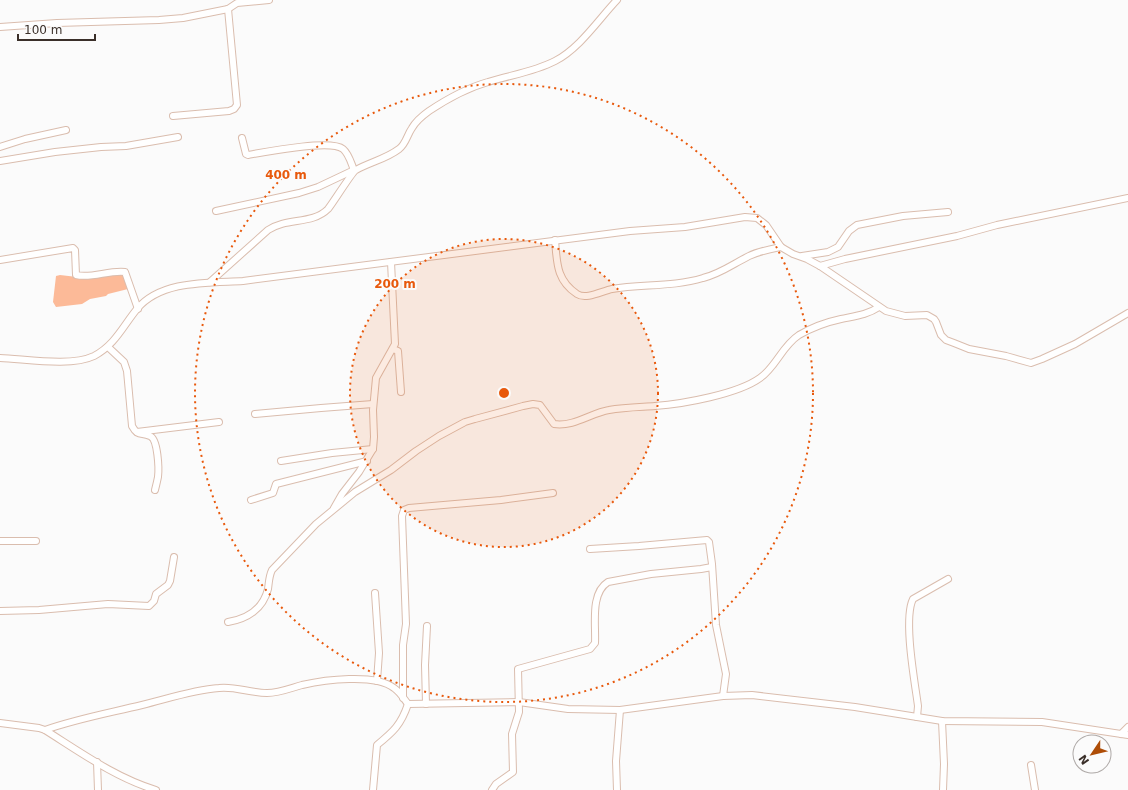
<svg xmlns="http://www.w3.org/2000/svg" width="1128" height="790" viewBox="0 0 1128 790" font-family="'DejaVu Sans',sans-serif">
  <rect width="100%" height="100%" fill="#fbfbfb"/>
  <path fill="#fcba98" d="M123 273 128 289 108 294 106 296 90 299 82 304 56 307 53 302 56 276 60 275 77 277Z"/>
  <g fill="none" stroke-linecap="round" stroke-linejoin="round">
    <g stroke="#dabdae" stroke-width="8">
      <g id="street">
        <path d="M0 27 57 23 159 20 183 18 228 9 237 3 269 0"/>
        <path d="M173 116 229 111 234 109 237 105 228 9"/>
        <path d="M0 147 25 139 66 130"/>
        <path d="M0 161 55 152 101 147 126 146 178 137"/>
        <path d="M216 211 299 193 318 187 354 170C351 163 349 154 343 149 331 139 265 152 248 155L246 154 242 138"/>
        <path d="M555 240C557 262 556 280 577 294 586 300 602 291 612 289 642 284 673 287 703 278 720 274 733 264 749 256 759 251 771 249 781 247"/>
        <path d="M802 256 828 252 838 247 849 231 857 225 903 216 948 212"/>
        <path d="M0 260 73 248 75 250 76 275C91 279 109 270 125 272L138 309"/>
        <path d="M820 266 845 259 957 236 997 225 1128 198"/>
        <path d="M210 282 268 230C287 217 312 225 328 209 333 203 352 172 356 170 370 162 386 159 399 149 406 144 407 135 412 128 416 121 422 116 429 111 447 99 467 88 488 82 510 75 534 72 555 61 580 48 598 20 617 0"/>
        <path d="M108 347 124 362 127 371 132 426C138 437 141 432 150 436 158 439 159 469 158 477 157 482 156 486 155 490"/>
        <path d="M393 349 398 351 401 392"/>
        <path d="M0 358C26 359 71 367 94 356 115 345 123 326 137 309 161 280 209 283 243 281L630 231 685 227 745 217 757 218 766 225 781 247 793 254 807 259 820 266 886 311 905 316 927 315 934 319 936 322 941 335 946 340 954 343 969 349 1006 356 1031 363 1042 359 1075 344 1128 313"/>
        <path d="M255 414 321 408 373 404"/>
        <path d="M137 432 219 422"/>
        <path d="M281 461 332 453 373 449"/>
        <path d="M251 500 273 493 276 484 280 483 367 461"/>
        <path d="M334 508 342 494 359 472 373 449 374 437 373 410 376 378 395 344 391 262"/>
        <path d="M0 541H36"/>
        <path d="M590 549 639 546 707 540 709 542 712 564 716 625 726 674 723 696"/>
        <path d="M375 593 379 653 377 681"/>
        <path d="M0 611 39 610 108 604 149 606 154 601 156 594 168 585 170 581 174 557"/>
        <path d="M228 622C247 619 263 609 268 589 269 582 269 576 272 570L316 524 355 492 391 470 416 451 439 436 465 422 475 419 523 406 533 404 540 405 554 424C574 427 591 413 609 410 624 407 640 407 655 406 683 404 738 394 760 378 776 367 782 346 799 335 811 328 827 322 841 319 855 316 867 315 879 307"/>
        <path d="M403 698V645L406 624 402 516 404 510 409 508 501 500 553 493"/>
        <path d="M426 704 425 665 427 626"/>
        <path d="M917 717 918 706C915 683 903 619 913 599L948 579"/>
        <path d="M942 721 944 764 943 790"/>
        <path d="M0 723 39 728 45 730C80 752 116 778 156 790"/>
        <path d="M45 730C76 719 109 713 142 705 167 699 192 690 219 688 235 686 250 693 267 693 279 693 291 688 302 685 324 680 375 673 394 688 400 692 404 699 408 704L519 702 568 709 620 710 723 696 752 695 855 707 942 721 1042 722 1128 735"/>
        <path d="M1121 734 1128 727"/>
        <path d="M97 762 98 790"/>
        <path d="M1031 765 1035 790"/>
        <path d="M373 790 377 745C393 732 401 725 408 704"/>
        <path d="M492 790 496 784 513 772 512 734 519 712 518 669 590 649 595 643C596 625 590 593 608 582L651 574 701 569 712 567"/>
        <path d="M617 790 616 761 620 710"/>
      </g>
    </g>
    <use href="#street" stroke="#fff" stroke-width="6"/>
  </g>
  <circle cx="504" cy="393" r="154" fill="#e8590c" fill-opacity=".12"/>
  <g fill="none" stroke="#e8590c" stroke-width="2" stroke-dasharray="2 4">
    <circle cx="504" cy="393" r="154"/>
    <circle cx="504" cy="393" r="309"/>
  </g>
  <circle cx="504" cy="393" r="6" fill="#e8590c" stroke="#fbfbfb" stroke-width="2"/>
  <g font-size="12" text-anchor="middle" font-weight="bold" fill="#e8590c" stroke="#fbfbfb" stroke-width="4" stroke-linejoin="round" paint-order="stroke">
    <text x="286" y="179">400 m</text>
    <text x="395" y="288">200 m</text>
  </g>
  <g transform="translate(1092 754) rotate(235)"><circle r="19" fill="#fbfbfb" stroke="#aea9a7"/>
  <path d="M0-3L7 15L0 10L-7 15Z" fill="#ae4d07"/>
  <text y="-6" font-size="11" font-weight="bold" text-anchor="middle" fill="#3a2f29">N</text>
  </g>
  <path d="M18 34v6h77v-6" fill="none" stroke="#3a2f29" stroke-width="2"/>
  <text x="24" y="34" font-size="12" fill="#3a2f29" stroke="#fbfbfb" stroke-width="3" paint-order="stroke">100 m</text>
</svg>
